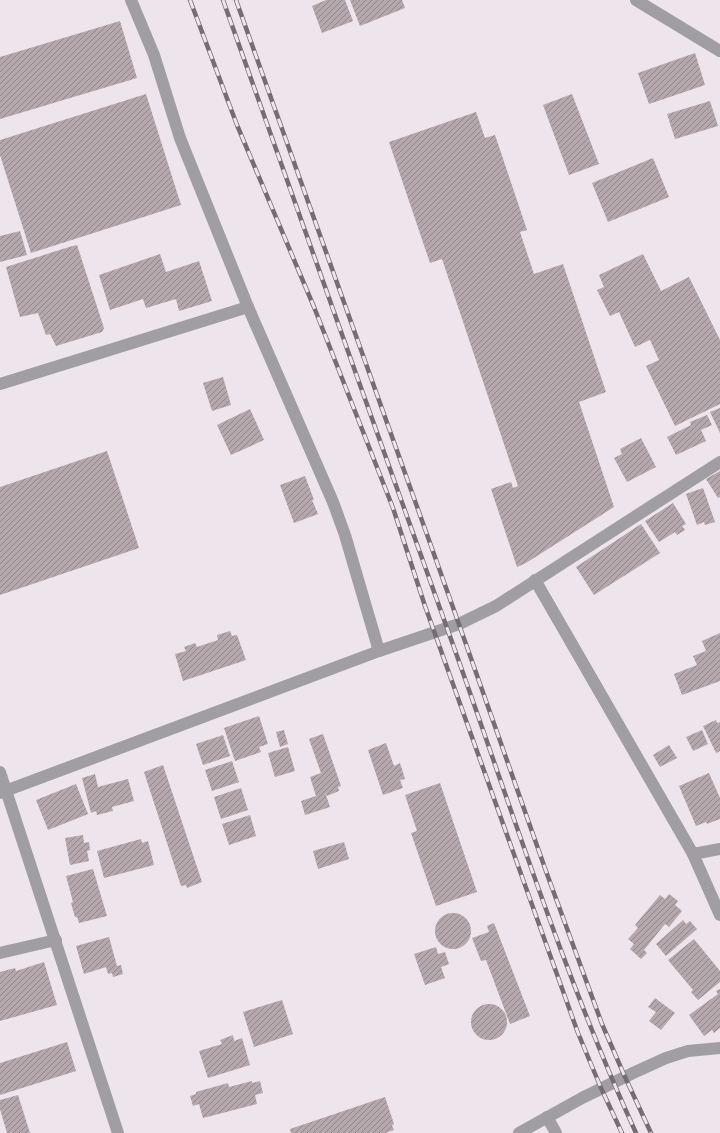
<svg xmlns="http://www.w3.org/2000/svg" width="720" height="1133" viewBox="0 0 720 1133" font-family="Jost,sans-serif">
  <defs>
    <pattern id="building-hatch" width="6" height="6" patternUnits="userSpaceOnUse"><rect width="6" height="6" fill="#b5a8ad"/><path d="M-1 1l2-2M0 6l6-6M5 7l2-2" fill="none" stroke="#92878c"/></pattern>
  </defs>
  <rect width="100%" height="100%" fill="#eee4ec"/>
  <g fill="url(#building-hatch)">
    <path d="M326 0H345L353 21 322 33 312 6Z"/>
    <path d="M350 0H402L405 8 360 26Z"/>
    <path d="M120 21 137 78 0 119V57Z"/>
    <path d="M695 53 705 85 649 104 638 73Z"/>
    <path d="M146 94 181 205 31 253 0 155V140Z"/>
    <path d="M572 94 599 164 569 175 543 105Z"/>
    <path d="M710 101 718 126 675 139 667 114Z"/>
    <path d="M476 112 485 138 495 135 527 230 520 232 534 274 563 264 606 392 579 402 614 507 526 563 517 567 491 489 511 482 513 488 518 486 442 259 430 263 389 142Z"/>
    <path d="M653 158 669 197 608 222 592 183Z"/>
    <path d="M20 231 27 255 0 262V236Z"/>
    <path d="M77 245 104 328 102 332 56 346 50 334 46 335 38 313 20 317 6 267 69 247Z"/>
    <path d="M160 254 166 272 199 261 212 301 179 311 176 299 146 308 143 299 110 310 99 275Z"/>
    <path d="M643 254 661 291 689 277 720 340V404L675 426 646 366 659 360 650 340 635 347 619 312 610 316 597 290 604 287 599 275Z"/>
    <path d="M223 377 231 405 212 411 203 383Z"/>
    <path d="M720 408V433L710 412Z"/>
    <path d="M250 409 264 440 231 455 217 425Z"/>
    <path d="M707 415 712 425 701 430 706 441 676 455 667 437 691 425 690 422Z"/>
    <path d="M641 438 656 467 627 482 614 458 622 454 620 449Z"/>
    <path d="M107 451 139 548 0 595V487Z"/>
    <path d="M720 471V497L718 498 706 479Z"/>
    <path d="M305 476 314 500H312L318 514 294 523 280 485Z"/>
    <path d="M703 488 715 522 705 525 704 522 697 525 686 494Z"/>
    <path d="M673 503 686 524 682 526 685 530 677 535 675 532 659 542 645 521Z"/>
    <path d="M641 524 660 553 594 595 576 567Z"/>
    <path d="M230 631 232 636 237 635 246 660 183 681 175 654 186 651 184 647 195 643 197 647 218 640 217 635Z"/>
    <path d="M720 633V681L682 695 674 674 697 665 693 656 706 651 702 641Z"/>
    <path d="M259 716 268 744 259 747 261 752 235 761 224 728Z"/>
    <path d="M716 720 717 723 720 722V751L716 753 703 726Z"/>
    <path d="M284 730 288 744 280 747 276 732Z"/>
    <path d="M702 730 708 744 693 751 686 737Z"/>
    <path d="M323 734 341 786 338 787 339 791 327 796 325 792 330 807 305 815 301 801 316 796 310 777 321 773 309 739Z"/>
    <path d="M223 735 230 756 203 765 196 744Z"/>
    <path d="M386 743 394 766 400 763 405 779 400 780 403 788 383 795 368 750Z"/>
    <path d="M669 745 677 758 660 767 653 755Z"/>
    <path d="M288 747 295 771 275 777 268 753Z"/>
    <path d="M232 761 239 782 212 791 205 770Z"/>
    <path d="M163 765 202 882 187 888 186 885 181 886 144 772Z"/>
    <path d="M709 773 720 798V819L707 824 706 822 696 826 679 786Z"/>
    <path d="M95 774 98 787 128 779 134 801 112 807 113 811 97 815 96 811 91 813 82 778Z"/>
    <path d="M440 783 477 892 436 906 411 833 417 831 405 795Z"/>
    <path d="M76 784 88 814 48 830 36 800Z"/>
    <path d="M241 788 248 810 221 819 214 797Z"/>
    <path d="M250 815 256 836 229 845 222 824Z"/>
    <path d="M83 835 84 843 89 842 90 850 87 851 89 861 70 865 65 838Z"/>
    <path d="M141 839 142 843 148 841 154 865 104 878 97 851Z"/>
    <path d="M344 842 349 859 318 869 313 851Z"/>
    <path d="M93 869 107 916 79 923 77 917H75L71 903 73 902 66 876Z"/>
    <path d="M669 894 678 901 675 905 682 911 669 927 665 924 644 950 647 953 641 959 630 949 634 944 628 939 638 928 635 925 660 895 665 899Z"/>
    <circle cx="453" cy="931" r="18"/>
    <path d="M683 920 686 924 690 921 697 929 666 956 656 944Z"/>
    <path d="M494 923 530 1016 510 1024 486 960 481 961 472 938 489 932 487 926Z"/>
    <path d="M109 937 117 966 121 965 123 974 113 977 112 973 108 974 106 967 84 974 76 946Z"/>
    <path d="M694 939 720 971V982L698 1000 691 992 693 990 668 960Z"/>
    <path d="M436 947 438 954 445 952 449 964 441 967 445 978 425 985 414 954Z"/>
    <path d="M44 962 57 1005 0 1021V972L15 968 16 971Z"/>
    <path d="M720 989V1028L714 1033 712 1030 704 1036 689 1015 718 994 716 991Z"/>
    <path d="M655 998 675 1013 661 1030 649 1021 656 1012 648 1007Z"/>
    <path d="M282 1000 293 1034 254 1047 243 1012Z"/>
    <circle cx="489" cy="1022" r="18"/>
    <path d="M233 1035 234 1041 242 1038 250 1065 208 1078 199 1051 222 1044 220 1040Z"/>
    <path d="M67 1042 76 1071 0 1095V1063Z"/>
    <path d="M252 1081V1083L260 1081 263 1093 255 1095 257 1104 203 1118 199 1104 193 1106 190 1096 196 1094V1092L228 1083 229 1087Z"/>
    <path d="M18 1095 30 1133H7L0 1109V1100Z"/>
    <path d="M385 1097 394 1124 392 1125 394 1130 385 1133H291L290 1129Z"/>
  </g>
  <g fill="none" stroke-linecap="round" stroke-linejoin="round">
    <g stroke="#a09ea2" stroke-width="12">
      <path d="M131 0 154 55 180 138 248 307 333 502 345 535 379 651"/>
      <path d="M636 0 720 51"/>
      <path d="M0 384 248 307"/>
      <path d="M535 580 693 854 720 915"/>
      <path d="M0 772 118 1133"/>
      <path d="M0 793 379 651 459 624 496 606 720 462"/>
      <path d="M693 854 720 849"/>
      <path d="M0 953 56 940"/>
      <path d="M547 1117 556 1133"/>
      <path d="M519 1133 582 1098 633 1073 666 1058 688 1051 720 1048"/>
    </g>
    <g stroke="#746e73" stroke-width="4.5">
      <g id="rail">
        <path d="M190 0 237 125 314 307 393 508 425 606 578 1033 601 1088 622 1133"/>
        <path d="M223 0C297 209 372 419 447 628 508 797 561 969 636 1133"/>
        <path d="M236 0 455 613 547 874 602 1024 625 1077 651 1133"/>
      </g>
    </g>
    <use href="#rail" stroke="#eee4ec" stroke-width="3" stroke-dasharray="9" stroke-linecap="butt"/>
  </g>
</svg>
